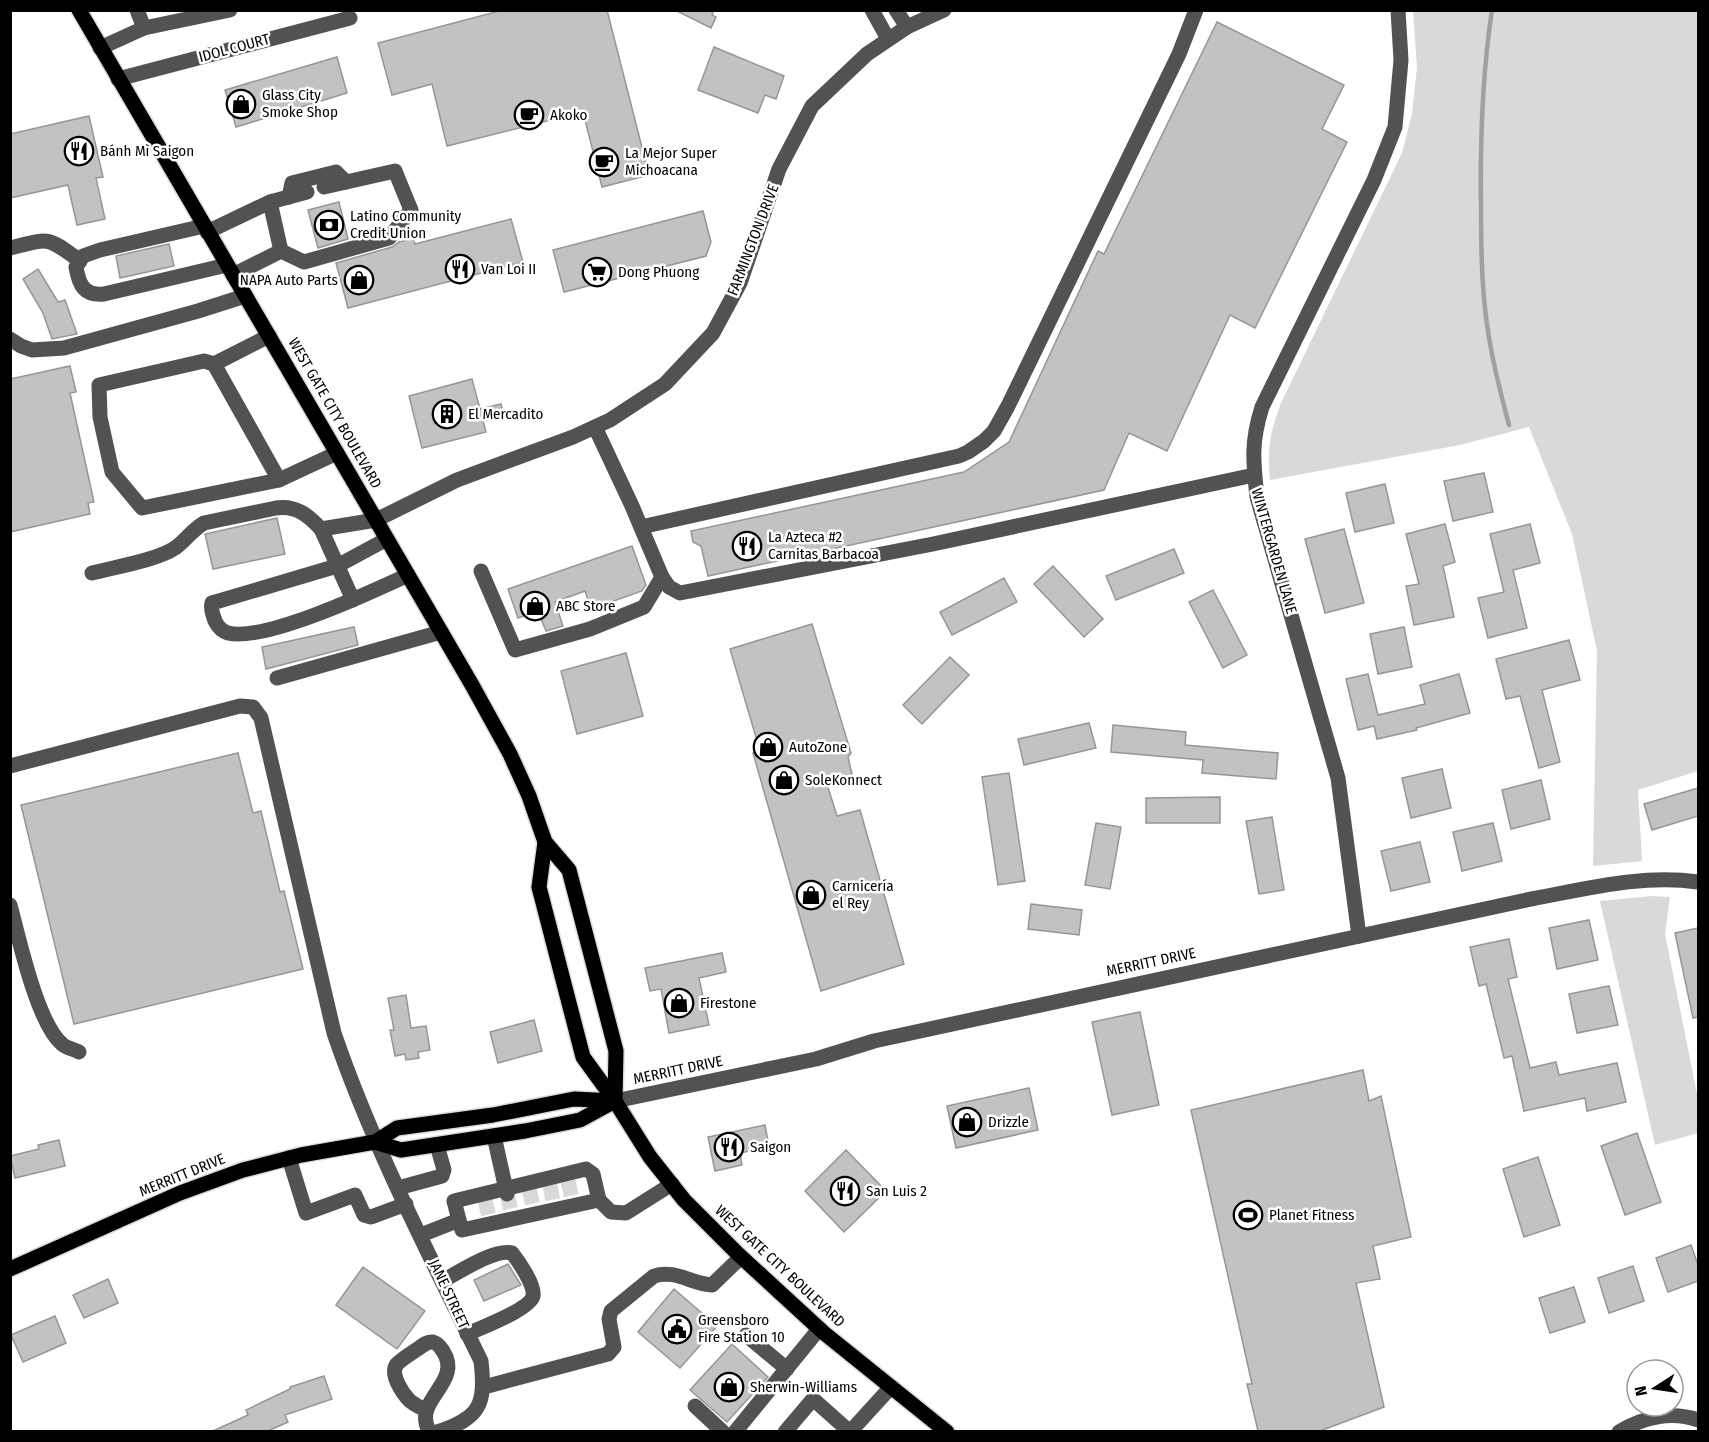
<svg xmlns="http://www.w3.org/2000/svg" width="1709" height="1442" viewBox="0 0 1709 1442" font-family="'Fira Sans Condensed',sans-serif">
  <rect width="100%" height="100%" fill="#fff"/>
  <g fill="#d9d9d9">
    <path d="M1413 11H1698V771L1638 790 1642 861 1593 866 1597 651 1572 534 1529 427 1460 445 1270 480C1267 448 1270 433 1281 403L1402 153 1412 114 1417 67Z"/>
    <path d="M1652 896 1670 897 1665 934 1698 1099V1133L1655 1145 1600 901Z"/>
  </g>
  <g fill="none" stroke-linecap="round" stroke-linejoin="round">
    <path stroke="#a0a0a0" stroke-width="4.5" d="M1492 10C1482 76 1480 141 1481 207 1481 241 1481 275 1485 308 1489 348 1499 387 1509 425"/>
  </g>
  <g fill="#c2c2c2" stroke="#969696" stroke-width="1.5">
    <path d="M503 10H607L649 175 602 187 583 112 447 146 432 84 392 95 378 43Z"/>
    <path d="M675 10H714L712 15 716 17 711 28Z"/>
    <path d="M1217 22 1344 85 1322 129 1347 142 1255 328 1230 315 1167 451 1129 433 1104 490 708 576 701 546 693 542 691 531 964 472 1009 442 1098 251 1104 254Z"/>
    <path d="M714 47 784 76 776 99 765 95 758 113 698 90Z"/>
    <path d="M337 57 347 93 236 127 225 90Z"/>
    <path d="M89 116 103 177 96 178 105 219 77 225 68 185 10 198V134Z"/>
    <path d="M339 202 348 239 318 248 308 210Z"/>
    <path d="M703 211 711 242 706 256 564 292 553 250Z"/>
    <path d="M511 219 523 262 348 308 336 263 392 247 399 242 413 238 415 244Z"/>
    <path d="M169 244 174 266 120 278 116 256Z"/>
    <path d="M38 269 58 302 65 300 77 334 52 339 43 313 23 279Z"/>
    <path d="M70 366 76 392 70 393 94 502 88 503 90 514 10 532V379Z"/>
    <path d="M472 379 480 409 501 404 504 416 483 421 486 432 422 448 409 396Z"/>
    <path d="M1484 473 1493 512 1453 521 1444 481Z"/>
    <path d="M1385 484 1394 523 1355 532 1346 493Z"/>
    <path d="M277 518 285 554 213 569 205 534Z"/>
    <path d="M1445 524 1455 562 1443 566 1454 617 1414 625 1406 586 1419 584 1406 534Z"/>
    <path d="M1530 524 1540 563 1513 570 1527 628 1488 638 1478 598 1504 592 1490 534Z"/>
    <path d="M1344 529 1364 603 1325 613 1305 539Z"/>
    <path d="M632 546 646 585 642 591 591 609 585 591 555 602 563 626 546 631 538 611 518 618 508 589Z"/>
    <path d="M1174 549 1184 573 1116 600 1106 576Z"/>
    <path d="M1053 566 1103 619 1084 637 1034 584Z"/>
    <path d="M1004 578 1017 602 952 635 940 612Z"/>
    <path d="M1213 590 1247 655 1223 668 1189 602Z"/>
    <path d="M812 624 851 753 848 757 852 774 826 781 837 816 860 810 904 964 821 991 753 753 760 751 730 649Z"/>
    <path d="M354 627 358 645 266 669 262 647Z"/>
    <path d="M1404 627 1412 667 1378 674 1370 634Z"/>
    <path d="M1569 640 1580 680 1542 690 1560 762 1539 768 1520 696 1506 699 1496 659Z"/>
    <path d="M626 653 643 716 577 734 561 671Z"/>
    <path d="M950 657 969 675 922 724 903 705Z"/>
    <path d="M1368 674 1378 715 1425 704 1420 685 1459 674 1470 713 1416 728 1417 730 1377 739 1374 726 1358 730 1346 679Z"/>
    <path d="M1089 723 1096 748 1024 765 1018 739Z"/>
    <path d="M1113 725 1186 732 1185 745 1278 753 1276 779 1202 773 1203 760 1111 752Z"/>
    <path d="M238 753 253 813 261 811 280 892 284 891 303 969 74 1024 21 805Z"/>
    <path d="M1442 769 1451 808 1411 818 1402 778Z"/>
    <path d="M1009 773 1025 881 998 885 982 777Z"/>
    <path d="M1541 780 1550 819 1511 829 1502 790Z"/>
    <path d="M1698 788V816L1652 830 1644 804Z"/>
    <path d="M1220 797V823H1146V798Z"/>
    <path d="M1272 817 1284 890 1259 894 1246 821Z"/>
    <path d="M1096 823 1121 827 1110 889 1085 885Z"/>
    <path d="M1493 823 1502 861 1462 871 1453 832Z"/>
    <path d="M1420 842 1430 882 1391 891 1381 851Z"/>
    <path d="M1031 904 1082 910 1079 935 1028 929Z"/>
    <path d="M1589 920 1598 960 1557 969 1549 928Z"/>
    <path d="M1698 928V1017L1693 1018 1675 933Z"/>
    <path d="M1509 939 1517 977 1508 979 1530 1068 1556 1062 1559 1075 1617 1063 1626 1102 1587 1111 1585 1098 1524 1111 1512 1056 1504 1058 1486 984 1479 986 1470 947Z"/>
    <path d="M722 953 726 972 699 978 709 1025 669 1033 661 989 650 991 645 968Z"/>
    <path d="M1609 986 1618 1025 1577 1033 1569 994Z"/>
    <path d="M406 995 411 1028 426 1026 430 1050 418 1052 419 1058 406 1060 405 1054 395 1056 390 1030H394L388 998Z"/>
    <path d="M1140 1012 1159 1105 1112 1115 1092 1022Z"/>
    <path d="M534 1020 542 1051 498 1063 490 1032Z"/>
    <path d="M1363 1070 1369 1101 1381 1096 1411 1237 1373 1246 1380 1279 1356 1283 1384 1407 1320 1431H1258L1247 1384H1252L1191 1110Z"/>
    <path d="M1029 1088 1038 1130 956 1148 947 1106Z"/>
    <path d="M765 1125 769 1147 740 1153 742 1165 715 1171 708 1137Z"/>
    <path d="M1637 1133 1661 1202 1625 1215 1601 1146Z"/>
    <path d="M59 1140 65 1166 15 1178 10 1156 39 1149 38 1145Z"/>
    <path d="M846 1150 886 1191 844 1232 805 1191Z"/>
    <path d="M1538 1157 1560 1225 1524 1237 1503 1169Z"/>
    <path d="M1691 1245 1698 1265V1281L1668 1292 1656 1258Z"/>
    <path d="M508 1264 521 1285 484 1301 474 1280Z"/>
    <path d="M1633 1266 1644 1301 1609 1313 1598 1278Z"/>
    <path d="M363 1267 425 1311 397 1349 336 1305Z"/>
    <path d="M108 1279 118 1303 84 1318 73 1295Z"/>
    <path d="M1574 1287 1585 1322 1550 1333 1539 1298Z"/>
    <path d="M674 1289 717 1326 680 1368 638 1332Z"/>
    <path d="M55 1316 66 1343 23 1362 11 1335Z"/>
    <path d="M732 1344 768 1377 727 1422 690 1390Z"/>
    <path d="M324 1376 332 1399 285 1415 288 1422 268 1431H213L248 1415 246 1410 290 1389V1387Z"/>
  </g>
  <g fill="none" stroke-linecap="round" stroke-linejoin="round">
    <g stroke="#d9d9d9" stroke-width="15" stroke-dasharray="15 8" stroke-linecap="butt">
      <path d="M568 1181 572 1199"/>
      <path d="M550 1185 553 1202"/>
      <path d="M529 1189 533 1206"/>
      <path d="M507 1194 511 1211"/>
      <path d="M485 1200 489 1217"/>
    </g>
    <g stroke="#dbdbdb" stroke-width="18">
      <g id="major">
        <path d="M79 10 472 685 510 754 529 796 545 842 569 870 616 1051 615 1101"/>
        <path d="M545 842 539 887 583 1057 615 1101 650 1157 684 1200 738 1254 824 1333 947 1432"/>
        <path d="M375 1142 401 1150 525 1131 580 1120 615 1101"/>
        <path d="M10 1269 180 1193 243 1170 301 1155 375 1142 397 1128 493 1115 574 1099 615 1101"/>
      </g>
    </g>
    <g stroke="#525252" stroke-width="15">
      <path d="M137 10 144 28"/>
      <path d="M872 10 888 39"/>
      <path d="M896 10 907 27"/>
      <path d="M100 48 144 28 230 10"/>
      <path d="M118 79 350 18"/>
      <path d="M289 197 292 183 336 172 346 182"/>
      <path d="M270 202 281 251"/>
      <path d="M204 226 100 250 83 256 76 267C79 285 84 296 104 294L227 265"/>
      <path d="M207 232 270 202 307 192"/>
      <path d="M10 248C51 238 46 236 80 261"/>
      <path d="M233 275 281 251 304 262 389 238 411 210 395 171 324 187"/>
      <path d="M269 336 214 364 204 361 99 385 100 417 112 472 142 508 279 480 337 453"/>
      <path d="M10 339 21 346 32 350 64 348 198 311 245 296"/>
      <path d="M214 364 279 480"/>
      <path d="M595 427 632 506 662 577 669 587 680 593 933 544 1254 475"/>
      <path d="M641 527 959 456 968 452 984 441 994 431 1008 406 1179 54 1196 10"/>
      <path d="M321 529 353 600"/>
      <path d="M387 539 337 566 212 603C210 610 213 614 215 621 218 627 221 631 228 633 265 642 371 592 408 575"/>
      <path d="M481 571 515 650 590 629 644 607 662 577"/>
      <path d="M92 573C115 567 157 560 175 548 185 541 192 530 204 523L276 508C296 505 308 515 321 529L376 520 457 480 573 437 610 420 665 384 713 333 740 283 779 169 812 106 867 54 907 27 944 10"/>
      <path d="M277 678 441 632"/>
      <path d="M10 766 240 706 253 707 261 718 334 1033C373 1147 429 1254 481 1361 486 1405 480 1418 437 1432"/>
      <path d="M10 905C19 938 37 1023 62 1044 66 1048 74 1049 79 1052"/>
      <path d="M1359 936 1338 778 1257 497C1253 460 1251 442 1262 407L1374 180 1395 127 1401 60 1398 10"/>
      <path d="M615 1101 816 1059 874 1041 1531 899C1586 889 1642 874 1698 882"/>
      <path d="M494 1136 507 1194"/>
      <path d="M289 1158 306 1213 355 1195 364 1215 371 1217 406 1204"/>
      <path d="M398 1188 442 1176 444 1170 437 1145"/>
      <path d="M599 1200 611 1212 626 1213 672 1184"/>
      <path d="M421 1235 459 1220 462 1230 599 1200 593 1174 586 1169 454 1201 459 1220"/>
      <path d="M442 1281C458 1273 495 1248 512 1253 519 1262 535 1285 533 1296 530 1309 481 1328 467 1334"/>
      <path d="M746 1335 787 1369"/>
      <path d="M484 1387 608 1354 614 1347 609 1319 611 1311 654 1276C675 1269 692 1284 712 1285L741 1257"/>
      <path d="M695 1406 723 1432"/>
      <path d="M427 1410C421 1408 415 1405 410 1401 403 1394 389 1374 397 1364 402 1359 410 1354 416 1350 421 1347 427 1341 433 1342 438 1343 440 1347 443 1351 458 1374 435 1389 427 1409 424 1418 426 1424 429 1432"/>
      <path d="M735 1432 819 1329"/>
      <path d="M785 1432 813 1399 850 1432 891 1387"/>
      <path d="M1619 1432C1644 1417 1672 1411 1698 1420"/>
    </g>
    <use href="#major" stroke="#000" stroke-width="15"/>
  </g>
  <defs>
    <g id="shop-ring" transform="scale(1.5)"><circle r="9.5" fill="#fff" stroke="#000" stroke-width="1.5"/><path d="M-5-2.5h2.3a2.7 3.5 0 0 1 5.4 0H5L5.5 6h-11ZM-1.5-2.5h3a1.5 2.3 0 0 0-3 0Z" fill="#000"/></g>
    <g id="cafe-ring" transform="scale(1.5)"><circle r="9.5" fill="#fff" stroke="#000" stroke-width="1.5"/><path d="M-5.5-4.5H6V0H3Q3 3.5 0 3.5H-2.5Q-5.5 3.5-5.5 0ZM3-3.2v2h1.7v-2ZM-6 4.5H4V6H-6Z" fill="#000"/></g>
    <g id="restaurant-ring" transform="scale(1.5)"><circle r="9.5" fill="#fff" stroke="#000" stroke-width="1.5"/><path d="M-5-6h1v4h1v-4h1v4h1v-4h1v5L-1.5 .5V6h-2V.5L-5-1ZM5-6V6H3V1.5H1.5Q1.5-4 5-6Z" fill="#000"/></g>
    <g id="bank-ring" transform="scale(1.5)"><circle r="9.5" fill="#fff" stroke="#000" stroke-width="1.5"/><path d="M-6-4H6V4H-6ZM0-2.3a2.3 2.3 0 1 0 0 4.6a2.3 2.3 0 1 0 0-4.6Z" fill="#000"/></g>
    <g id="supermarket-ring" transform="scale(1.5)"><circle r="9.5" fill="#fff" stroke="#000" stroke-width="1.5"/><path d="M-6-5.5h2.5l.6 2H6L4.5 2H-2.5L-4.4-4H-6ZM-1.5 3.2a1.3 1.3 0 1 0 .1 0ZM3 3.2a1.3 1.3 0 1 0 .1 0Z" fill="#000"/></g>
    <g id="building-ring" transform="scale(1.5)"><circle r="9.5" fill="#fff" stroke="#000" stroke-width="1.5"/><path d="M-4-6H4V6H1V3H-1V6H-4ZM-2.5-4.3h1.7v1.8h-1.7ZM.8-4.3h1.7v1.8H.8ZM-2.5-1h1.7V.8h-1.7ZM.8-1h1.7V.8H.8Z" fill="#000"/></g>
    <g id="stadium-ring" transform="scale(1.5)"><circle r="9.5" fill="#fff" stroke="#000" stroke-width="1.5"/><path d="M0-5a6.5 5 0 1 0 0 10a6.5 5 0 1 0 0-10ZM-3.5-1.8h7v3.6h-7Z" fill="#000"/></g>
    <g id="civic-ring" transform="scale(1.5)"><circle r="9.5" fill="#fff" stroke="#000" stroke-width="1.5"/><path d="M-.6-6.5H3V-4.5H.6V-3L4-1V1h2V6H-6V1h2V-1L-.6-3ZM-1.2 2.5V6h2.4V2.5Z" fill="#000"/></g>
  </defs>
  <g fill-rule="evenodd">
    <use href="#shop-ring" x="241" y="104"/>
    <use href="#cafe-ring" x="529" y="115"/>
    <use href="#restaurant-ring" x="79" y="151"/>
    <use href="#cafe-ring" x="604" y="162"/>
    <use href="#bank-ring" x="329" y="225"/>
    <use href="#restaurant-ring" x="460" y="269"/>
    <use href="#supermarket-ring" x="597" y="272"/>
    <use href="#shop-ring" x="359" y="280"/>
    <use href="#building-ring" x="447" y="414"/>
    <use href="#restaurant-ring" x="747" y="546"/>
    <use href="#shop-ring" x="535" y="606"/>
    <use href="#shop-ring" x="768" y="747"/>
    <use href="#shop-ring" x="784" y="780"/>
    <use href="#shop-ring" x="811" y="895"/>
    <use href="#shop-ring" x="679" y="1003"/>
    <use href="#shop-ring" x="967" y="1122"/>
    <use href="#restaurant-ring" x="729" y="1147"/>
    <use href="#restaurant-ring" x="845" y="1191"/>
    <use href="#stadium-ring" x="1248" y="1215"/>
    <use href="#civic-ring" x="677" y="1329"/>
    <use href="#shop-ring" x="729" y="1387"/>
  </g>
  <g text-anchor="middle" stroke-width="5" stroke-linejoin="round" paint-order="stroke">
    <g font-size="15" fill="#000" stroke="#fff">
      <text transform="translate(234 48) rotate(-15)" y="5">IDOL COURT</text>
      <text transform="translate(753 240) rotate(-69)" y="5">FARMINGTON DRIVE</text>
      <text transform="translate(335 413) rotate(60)" y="5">WEST GATE CITY BOULEVARD</text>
      <text transform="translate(1274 551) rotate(74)" y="5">WINTERGARDEN LANE</text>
      <text transform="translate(1151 962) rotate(-12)" y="5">MERRITT DRIVE</text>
      <text transform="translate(678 1070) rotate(-12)" y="5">MERRITT DRIVE</text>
      <text transform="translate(182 1175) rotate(-22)" y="5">MERRITT DRIVE</text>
      <text transform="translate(780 1266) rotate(43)" y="5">WEST GATE CITY BOULEVARD</text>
      <text transform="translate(449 1294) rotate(65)" y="5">JANE STREET</text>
    </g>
    <g font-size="15" fill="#000" stroke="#fff" text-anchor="start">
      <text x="262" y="100">Glass City<tspan x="262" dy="17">Smoke Shop</tspan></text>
      <text x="550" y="120">Akoko</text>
      <text x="100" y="156">Bánh Mì Saigon</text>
      <text x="625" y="158">La Mejor Super<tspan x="625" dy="17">Michoacana</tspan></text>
      <text x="350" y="221">Latino Community<tspan x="350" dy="17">Credit Union</tspan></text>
      <text x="481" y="274">Van Loi II</text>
      <text x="618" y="277">Dong Phuong</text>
      <text x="338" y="285" text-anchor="end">NAPA Auto Parts</text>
      <text x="468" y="419">El Mercadito</text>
      <text x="768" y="542">La Azteca #2<tspan x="768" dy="17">Carnitas Barbacoa</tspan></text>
      <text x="556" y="611">ABC Store</text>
      <text x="789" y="752">AutoZone</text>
      <text x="805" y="785">SoleKonnect</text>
      <text x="832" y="891">Carnicería<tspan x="832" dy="17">el Rey</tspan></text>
      <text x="700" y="1008">Firestone</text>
      <text x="988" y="1127">Drizzle</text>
      <text x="750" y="1152">Saigon</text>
      <text x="866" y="1196">San Luis 2</text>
      <text x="1269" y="1220">Planet Fitness</text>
      <text x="698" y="1325">Greensboro<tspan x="698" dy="17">Fire Station 10</tspan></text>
      <text x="750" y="1392">Sherwin-Williams</text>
    </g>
  </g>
  <rect width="1709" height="1442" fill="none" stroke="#000000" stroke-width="24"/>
  <g transform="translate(1655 1388) rotate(258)"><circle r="28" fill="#ffffff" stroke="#999999" stroke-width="1.5"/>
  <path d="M0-4.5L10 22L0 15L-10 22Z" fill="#000000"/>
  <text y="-9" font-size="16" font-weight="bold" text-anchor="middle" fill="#000000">N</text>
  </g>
</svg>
